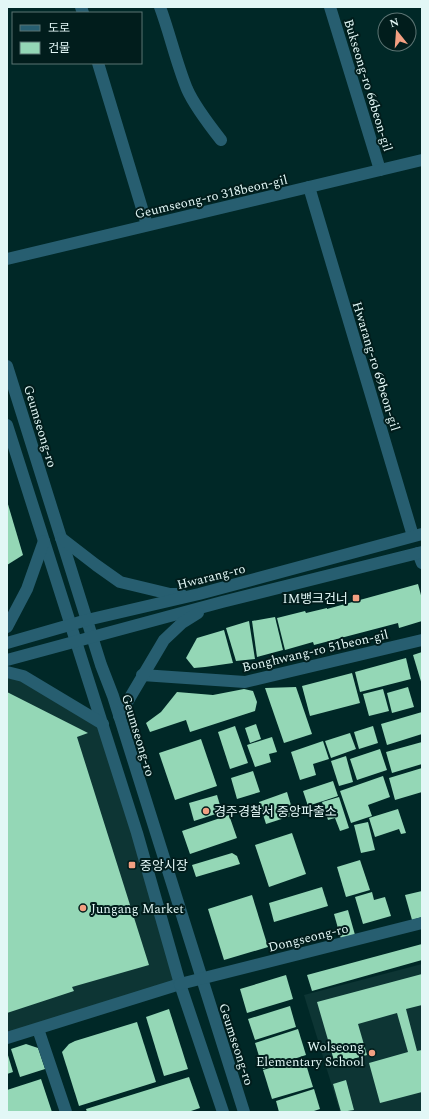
<svg xmlns="http://www.w3.org/2000/svg" width="429" height="1119" viewBox="0 0 429 1119" font-family="Spectral,'Noto Sans KR',serif">
  <rect width="100%" height="100%" fill="#002827"/>
  <g fill="#0d3534">
    <path d="M7 672 103 724 180 984 7 1036Z"/>
    <path d="M422 964V1112H340L304 995Z"/>
  </g>
  <g fill="#94d7b6">
    <path d="M7 501 23 555 7 565Z"/>
    <path d="M418 584 422 599V621L399 628 398 623 314 645 313 642 285 650 277 618 305 611 306 613 327 608V609Z"/>
    <path d="M275 617 283 650 257 657 252 621Z"/>
    <path d="M249 621 255 659 236 661 226 628Z"/>
    <path d="M224 630 233 663 205 667 194 668 186 658 197 638Z"/>
    <path d="M422 652V685L413 655Z"/>
    <path d="M406 658 411 679 360 692 355 672Z"/>
    <path d="M352 673 360 703 310 716 302 686Z"/>
    <path d="M296 687 312 734 284 743 265 688Z"/>
    <path d="M408 687 414 707 392 713 387 693Z"/>
    <path d="M244 689 253 691 257 702 255 711 190 732 186 720 150 732 146 723 161 712 177 692 213 695Z"/>
    <path d="M383 689 389 711 369 716 363 694Z"/>
    <path d="M7 692 88 733 77 737 149 965 72 987 74 991 7 1013Z"/>
    <path d="M422 712V734L387 745 381 724Z"/>
    <path d="M256 724 261 739 250 743 245 728Z"/>
    <path d="M235 726 248 763 230 769 218 732Z"/>
    <path d="M373 726 378 743 359 749 354 732Z"/>
    <path d="M350 733 356 749 331 758 325 741Z"/>
    <path d="M272 737 277 752 269 754 271 762 255 767 247 745Z"/>
    <path d="M201 739 217 786 175 800 159 753Z"/>
    <path d="M323 741 329 759 313 764 316 775 300 780 291 752Z"/>
    <path d="M422 742V764L392 773 386 752Z"/>
    <path d="M380 749 387 770 357 780 350 759Z"/>
    <path d="M346 756 353 782 339 786 331 761Z"/>
    <path d="M422 768V792L395 800 389 778Z"/>
    <path d="M253 771 260 792 237 799 231 778Z"/>
    <path d="M383 776 390 797 368 805 372 816 351 823 340 791Z"/>
    <path d="M333 781 338 796 308 806 303 791Z"/>
    <path d="M287 792 294 815 266 824 259 802Z"/>
    <path d="M217 795 222 812 194 821 189 803Z"/>
    <path d="M339 797 349 828 340 831 335 818 328 820 322 802Z"/>
    <path d="M398 809 406 833 401 834 399 829 375 837 369 818Z"/>
    <path d="M229 815 237 838 190 854 182 831Z"/>
    <path d="M368 822 375 850 361 853 354 825Z"/>
    <path d="M292 833 306 874 269 887 255 845Z"/>
    <path d="M232 853 237 856 240 864 196 877 192 865Z"/>
    <path d="M360 860 370 890 346 897 337 867Z"/>
    <path d="M322 887 328 906 274 922 269 903Z"/>
    <path d="M422 891V917L412 920 405 895Z"/>
    <path d="M372 892 374 900 385 897 391 916 363 924 355 897Z"/>
    <path d="M252 895 268 947 224 960 208 909Z"/>
    <path d="M348 910 355 935 341 939 334 914Z"/>
    <path d="M422 944V960L312 991 307 975Z"/>
    <path d="M422 974V1005L406 1009 417 1051 422 1050V1092L380 1103 369 1063 408 1052 397 1013 358 1024 367 1055 335 1064 317 1002Z"/>
    <path d="M286 975 293 999 247 1013 240 989Z"/>
    <path d="M290 1006 296 1027 255 1040 248 1019Z"/>
    <path d="M169 1009 188 1069 164 1076 146 1017Z"/>
    <path d="M137 1022 156 1082 79 1106 62 1052 69 1044 75 1041Z"/>
    <path d="M298 1029 306 1055 263 1069 255 1043Z"/>
    <path d="M26 1044 38 1048 45 1069 20 1077 11 1049Z"/>
    <path d="M7 1052 13 1072 7 1074Z"/>
    <path d="M304 1058 313 1087 272 1099 263 1070Z"/>
    <path d="M189 1077 200 1108 188 1112H87L86 1109Z"/>
    <path d="M41 1079 52 1112H7V1090Z"/>
    <path d="M346 1080 354 1110 341 1112 333 1084Z"/>
    <path d="M314 1089 320 1109 311 1112H279L276 1101Z"/>
  </g>
  <g fill="none" stroke-linecap="round" stroke-linejoin="round">
    <g stroke="#275e70" stroke-width="12">
      <path d="M81 7 83 13"/>
      <path d="M160 7C170 34 176 62 187 89 194 105 210 126 221 140"/>
      <path d="M330 7 380 170"/>
      <path d="M98 63 147 225"/>
      <path d="M309 187 413 536"/>
      <path d="M7 259 422 160"/>
      <path d="M418 553 422 563"/>
      <path d="M142 675 245 682 422 640"/>
      <path d="M38 1029 66 1112"/>
      <path d="M7 1038 180 984"/>
    </g>
    <g stroke="#275e70" stroke-width="12">
      <path d="M7 366 101 665 113 696 244 1112"/>
      <path d="M7 425 137 833 180 984 223 1112"/>
      <path d="M61 538 96 565 120 582 170 594H181"/>
      <path d="M7 627 27 589 44 541"/>
      <path d="M7 643 87 620 199 594 422 534"/>
      <path d="M7 660 222 602 422 552"/>
      <path d="M7 672 23 676 103 724"/>
      <path d="M119 716 164 640 182 623 198 613"/>
      <path d="M180 984 422 923"/>
    </g>
  </g>
  <g fill="#f3a082" stroke="#011d1c" stroke-width="1.5">
    <rect x="352" y="594" width="8" height="8" rx="2"/>
    <circle cx="206" cy="811" r="4"/>
    <rect x="128" y="861" width="8" height="8" rx="2"/>
    <circle cx="83" cy="908" r="4"/>
    <circle cx="372" cy="1053" r="4"/>
  </g>
  <g text-anchor="middle" stroke-width="4" stroke-linejoin="round" paint-order="stroke">
    <g font-size="13" fill="#e2f7f6" stroke="#011d1c">
      <text transform="translate(369 85) rotate(73)" y="5">Bukseong-ro 66beon-gil</text>
      <text transform="translate(211 196) rotate(-13)" y="5">Geumseong-ro 318beon-gil</text>
      <text transform="translate(377 366) rotate(73)" y="5">Hwarang-ro 69beon-gil</text>
      <text transform="translate(41 426) rotate(73)" y="5">Geumseong-ro</text>
      <text transform="translate(211 576) rotate(-14)" y="5">Hwarang-ro</text>
      <text transform="translate(315 650) rotate(-13)" y="5">Bonghwang-ro 51beon-gil</text>
      <text transform="translate(139 735) rotate(73)" y="5">Geumseong-ro</text>
      <text transform="translate(308 937) rotate(-14)" y="5">Dongseong-ro</text>
      <text transform="translate(237 1044) rotate(72)" y="5">Geumseong-ro</text>
    </g>
    <g font-size="13" fill="#e2f7f6" stroke="#011d1c" text-anchor="start">
      <text x="348" y="603" text-anchor="end">IM뱅크건너</text>
      <text x="214" y="816">경주경찰서 중앙파출소</text>
      <text x="140" y="870">중앙시장</text>
      <text x="91" y="913">Jungang Market</text>
      <text x="364" y="1051" text-anchor="end">Wolseong<tspan x="364" dy="15">Elementary School</tspan></text>
    </g>
  </g>
  <rect width="429" height="1119" fill="none" stroke="#e2f7f6" stroke-width="16"/>
  <rect x="12" y="12" width="130" height="52" fill="#011d1c" stroke="#5b7473"/>
  <rect x="20" y="25" width="20" height="6" fill="#275e70" stroke="#5b7473"/>
  <text x="48" y="32" font-size="12" fill="#e2f7f6">도로</text>
  <rect x="20" y="42" width="20" height="12" fill="#94d7b6" stroke="#5b7473"/>
  <text x="48" y="52" font-size="12" fill="#e2f7f6">건물</text>
  <g transform="translate(397 32) rotate(343)"><circle r="19" fill="#011d1c" stroke="#5b7473"/>
  <path d="M0-3L7 15L0 10L-7 15Z" fill="#f3a082"/>
  <text y="-6" font-size="11" font-weight="bold" text-anchor="middle" fill="#e2f7f6">N</text>
  </g>
</svg>
